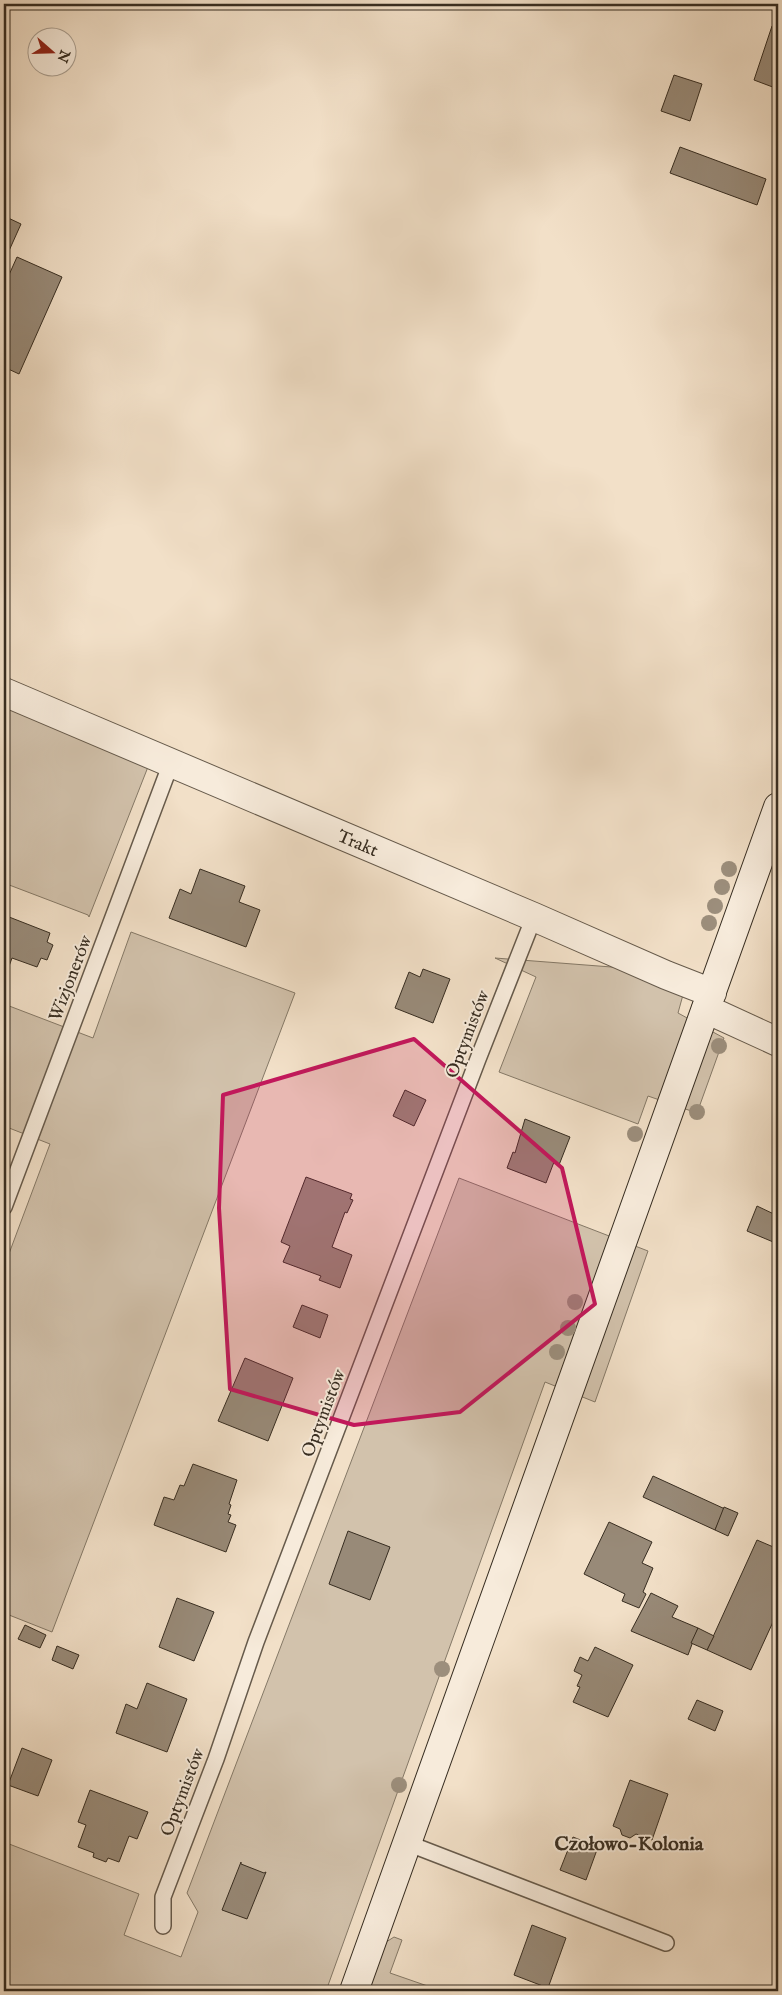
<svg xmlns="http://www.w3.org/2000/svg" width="782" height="1995" viewBox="0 0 782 1995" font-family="'IM FELL English',serif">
  <rect width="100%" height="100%" fill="#f2e0c8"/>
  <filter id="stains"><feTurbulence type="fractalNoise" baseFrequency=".004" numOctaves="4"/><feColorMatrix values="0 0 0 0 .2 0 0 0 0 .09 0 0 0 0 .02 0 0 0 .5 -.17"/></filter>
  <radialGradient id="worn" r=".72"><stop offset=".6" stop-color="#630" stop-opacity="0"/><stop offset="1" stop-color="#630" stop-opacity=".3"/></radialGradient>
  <g fill="#d2c2ac" stroke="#847866">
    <path d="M4 677 157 744 89 917 88 915 4 883Z"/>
    <path d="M131 932 295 993 52 1632 4 1613V1267L50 1144 4 1126V1004L93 1038Z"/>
    <path d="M495 958 689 973 678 1013 724 1038 697 1113 648 1096 638 1124 499 1072 536 977Z"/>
    <path d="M459 1178 648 1251 595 1402 545 1382 326 1991H4V1842L139 1894 124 1935 181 1957 198 1912 187 1893Z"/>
    <path d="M394 1937 402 1940 390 1973 442 1991H366L383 1944Z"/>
  </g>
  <g fill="#988a78" stroke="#372d21">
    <path d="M772 26 778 29V89L754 80Z"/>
    <path d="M674 75 702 84 690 121 661 111Z"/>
    <path d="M680 147 766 179 757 205 670 173Z"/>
    <path d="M4 216 21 224 8 253 4 251Z"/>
    <path d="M17 257 62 277 19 374 4 367V286Z"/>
    <path d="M200 869 245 886 239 902 260 910 246 947 169 918 180 889 191 894Z"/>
    <path d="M4 915 50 933 47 942 53 945 47 960 41 958 37 967 12 958 4 980Z"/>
    <path d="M423 969 450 979 433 1023 395 1008 409 972 420 977Z"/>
    <path d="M405 1090 426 1100 414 1126 393 1116Z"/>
    <path d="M525 1119 570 1137 559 1165 554 1162 546 1183 507 1168 513 1152 515 1153Z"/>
    <path d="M306 1177 352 1194 350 1199 353 1200 347 1213 345 1212 332 1247 352 1255 340 1288 319 1280 321 1276 283 1262 290 1246 281 1242Z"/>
    <path d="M757 1206 778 1216V1244L747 1231Z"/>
    <path d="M302 1305 328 1315 320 1338 293 1327Z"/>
    <path d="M245 1358 293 1378 268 1441 218 1421Z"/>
    <path d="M193 1464 237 1480 229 1504 231 1505 228 1514 231 1515 228 1522 236 1525 226 1552 154 1525 164 1497 174 1500 180 1485 184 1486Z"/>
    <path d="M653 1476 725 1509 715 1530 643 1497Z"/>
    <path d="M724 1507 738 1513 728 1536 715 1530Z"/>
    <path d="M609 1522 652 1542 642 1563 653 1568 643 1592 646 1594 639 1608 622 1601 625 1594 584 1574Z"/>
    <path d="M348 1531 390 1547 370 1600 329 1584Z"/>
    <path d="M757 1540 778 1549V1611L751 1670 707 1650Z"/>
    <path d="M651 1593 678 1606 672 1617 698 1628 688 1655 631 1631Z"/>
    <path d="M177 1598 214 1612 194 1661 159 1647Z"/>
    <path d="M25 1625 46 1635 40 1648 18 1639Z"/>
    <path d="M698 1628 714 1636 707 1650 691 1643Z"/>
    <path d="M57 1646 79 1655 73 1669 52 1660Z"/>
    <path d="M595 1647 633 1665 608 1717 573 1702 580 1687 577 1686 582 1675 574 1671 580 1657 588 1661Z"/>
    <path d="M147 1683 187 1699 167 1752 116 1733 126 1704 137 1709Z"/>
    <path d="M697 1700 723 1711 715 1731 688 1719Z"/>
    <path d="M22 1748 52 1760 38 1796 8 1785Z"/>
    <path d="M630 1780 668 1794 652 1840 636 1834 630 1838 622 1835 620 1829 613 1826Z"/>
    <path d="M90 1790 148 1812 137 1839 129 1836 119 1862 108 1858 106 1862 93 1857 94 1853 78 1847 86 1825 78 1822Z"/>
    <path d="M573 1837 598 1847 586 1880 560 1870Z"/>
    <path d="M241 1862V1864L264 1873 266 1872 247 1919 222 1910Z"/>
    <path d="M532 1925 566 1938 548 1988 514 1975Z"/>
  </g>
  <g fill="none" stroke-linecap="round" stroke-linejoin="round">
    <g stroke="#665a4b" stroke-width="18">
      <g id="lane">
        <path d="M4 1207 171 763"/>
        <path d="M407 1843 666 1943"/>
        <path d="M163 1926V1897L216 1759 256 1642 478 1059 534 917"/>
      </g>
    </g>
    <g stroke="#665a4b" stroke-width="30">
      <g id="street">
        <path d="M4 692 534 917 666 975 712 993"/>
        <path d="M706 1009 778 1042"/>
      </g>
    </g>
    <g stroke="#372d21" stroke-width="30">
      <path id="secondary" d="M354 1991 778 807"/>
    </g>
    <use href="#lane" stroke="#f7ebdb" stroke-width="15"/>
    <use href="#street" stroke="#f7ebdb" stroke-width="28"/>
    <use href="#secondary" stroke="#f7ebdb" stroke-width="28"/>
  </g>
  <g fill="#9c8e7c">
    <circle cx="729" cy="869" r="8"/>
    <circle cx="722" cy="887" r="8"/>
    <circle cx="715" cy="906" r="8"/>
    <circle cx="709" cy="923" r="8"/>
    <circle cx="719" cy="1046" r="8"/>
    <circle cx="697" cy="1112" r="8"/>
    <circle cx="635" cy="1134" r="8"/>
    <circle cx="575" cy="1302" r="8"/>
    <circle cx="568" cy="1328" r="8"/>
    <circle cx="557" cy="1352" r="8"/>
    <circle cx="442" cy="1669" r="8"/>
    <circle cx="399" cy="1785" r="8"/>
  </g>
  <path fill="#c2185b" fill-opacity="0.2" stroke="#c2185b" stroke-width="4" stroke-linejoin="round" d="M414 1039 562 1168 595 1304 460 1412 354 1425 230 1389 219 1208 223 1095Z"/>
  <g text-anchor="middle" stroke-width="4" stroke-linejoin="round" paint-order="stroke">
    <g font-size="18" fill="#372d21" stroke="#f7ebdb">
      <text transform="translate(358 843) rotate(23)" y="6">Trakt</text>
      <text transform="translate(70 978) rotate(-69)" y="6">Wizjonerów</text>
      <text transform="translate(467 1034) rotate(-69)" y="6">Optymistów</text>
      <text transform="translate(323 1413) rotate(-69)" y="6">Optymistów</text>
      <text transform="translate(182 1792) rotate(-69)" y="6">Optymistów</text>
    </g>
    <g font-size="20" font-weight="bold" fill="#372d21" stroke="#f7ebdb">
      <text x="629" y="1850">Czołowo-Kolonia</text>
    </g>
  </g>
  <rect width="782" height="1995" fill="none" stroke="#f2e0c8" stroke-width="20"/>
  <rect x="5" y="5" width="772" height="1985" fill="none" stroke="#372d21" stroke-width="2.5"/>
  <rect x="10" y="10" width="762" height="1975" fill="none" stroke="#372d21"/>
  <g transform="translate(52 52) rotate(110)"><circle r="24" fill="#f7ebdb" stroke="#aa9f91"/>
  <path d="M0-4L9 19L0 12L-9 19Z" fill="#8f2418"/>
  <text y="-8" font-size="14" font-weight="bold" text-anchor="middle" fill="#372d21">N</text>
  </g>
  <rect width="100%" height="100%" filter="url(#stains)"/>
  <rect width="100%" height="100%" fill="url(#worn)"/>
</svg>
